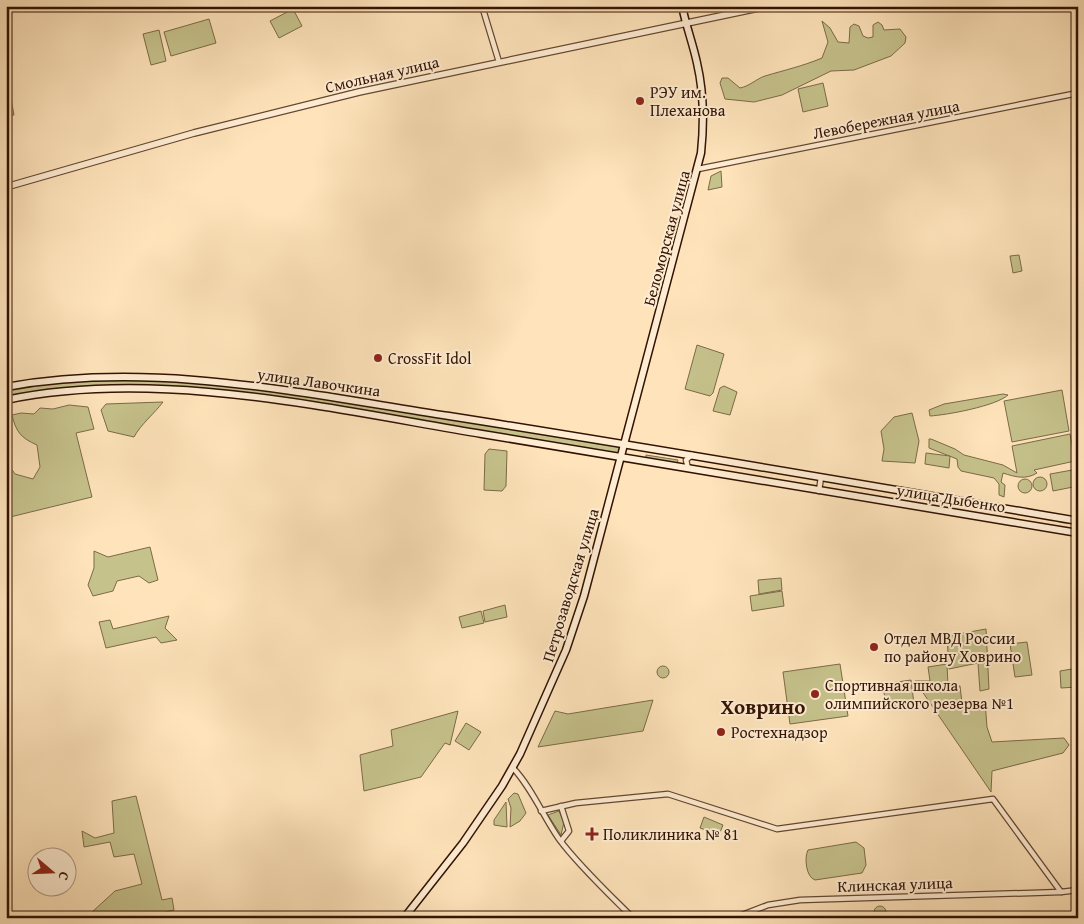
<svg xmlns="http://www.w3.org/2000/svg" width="1084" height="924" viewBox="0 0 1084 924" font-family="'Gentium Book Plus',serif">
  <rect width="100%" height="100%" fill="#ffe4bb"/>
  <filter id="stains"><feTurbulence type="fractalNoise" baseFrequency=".004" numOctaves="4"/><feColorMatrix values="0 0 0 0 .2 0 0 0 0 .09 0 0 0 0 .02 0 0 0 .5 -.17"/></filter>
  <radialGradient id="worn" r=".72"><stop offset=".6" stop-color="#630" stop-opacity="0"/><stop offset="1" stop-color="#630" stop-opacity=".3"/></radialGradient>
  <g fill="#c6c28c" stroke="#7c6a47">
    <path d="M293 9 302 26 279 38 270 21Z"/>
    <path d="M209 19 216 43 171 56 164 32Z"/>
    <path d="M822 21 830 28 838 42 849 43 850 27 854 24 859 26 863 36 868 38 873 37V25L878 22 882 25 884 30 900 29 906 37 905 43 891 56 854 70 831 71 782 95 754 102 725 99 720 83 722 78H728L740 88C750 86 756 79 765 76 785 70 803 66 822 58L828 42Z"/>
    <path d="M159 30 166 61 151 65 143 34Z"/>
    <path d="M823 83 828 106 803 112 798 89Z"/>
    <path d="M11 99 14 115 6 116V100Z"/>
    <path d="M721 171 722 187 708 190 711 176Z"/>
    <path d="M1019 255 1022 271 1013 273 1010 256Z"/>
    <path d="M697 345 724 354 713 393 710 396 685 389Z"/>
    <path d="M107 377 232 384 625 444 622 457 231 395 106 389 6 400V387Z"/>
    <path d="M724 386 737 392 730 415 713 411 720 388Z"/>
    <path d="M1062 390 1069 431 1012 442 1004 401Z"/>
    <path d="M1003 394 1008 395C996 406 947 415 930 416L929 410 944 404Z"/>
    <path d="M163 402C154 414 141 424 134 437L108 431 101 410 106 404Z"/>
    <path d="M69 405 88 407 94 429 76 433 92 497 6 518V461L15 474 33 479 40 467 37 445C21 438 16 432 12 415L21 413 34 414 40 408 53 409Z"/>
    <path d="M912 413 919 441 915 463 882 461 884 449 881 431 894 417Z"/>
    <path d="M1070 434 1075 461 1034 470 1037 473C1026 480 1015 477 1003 473L1001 482 1005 485 1004 497 999 495V484L994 478 961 471 958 467 957 459 929 448V439H931L955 449 964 455 1003 465 1017 473 1012 446Z"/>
    <path d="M489 449 507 451 506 486 502 491 484 490 485 454Z"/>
    <path d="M926 453 950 456 949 468 925 464Z"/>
    <path d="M646 455 678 460 677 464 646 458Z"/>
    <path d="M1078 469V486L1053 491 1050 474Z"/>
    <circle cx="1040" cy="484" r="7"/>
    <circle cx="1025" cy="486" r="7"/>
    <path d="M150 547 158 580 149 583 139 576 117 581 113 591 93 596 88 585 94 568V551L108 557Z"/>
    <path d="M781 578 782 590 759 594 758 580Z"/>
    <path d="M782 591 784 606 752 611 750 596Z"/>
    <path d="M505 605 507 617 485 622 483 611Z"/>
    <path d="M481 611 484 623 462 628 459 617Z"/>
    <path d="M169 616 165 628 177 640 161 643 156 637 106 648 99 622 110 620 113 629Z"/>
    <path d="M986 629 989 689 980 691 978 663 949 669 947 636Z"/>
    <path d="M1027 642 1032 675 1015 677 1010 644Z"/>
    <path d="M840 664 848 716 790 724 783 672Z"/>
    <path d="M947 664 948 686H960L962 703 985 701 987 727 992 742 1064 738 1069 745 1063 753 992 771 991 792 915 681H930L928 667Z"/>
    <circle cx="663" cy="672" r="6"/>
    <path d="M1078 668V687L1061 688 1060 671Z"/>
    <path d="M911 680 914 704 886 707 883 684Z"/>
    <path d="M653 700 643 731 538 747 555 711 568 714Z"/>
    <path d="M458 711 450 745 445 743 421 777 364 791 360 755 393 746 391 730Z"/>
    <path d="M466 723 481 732 469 750 455 741Z"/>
    <path d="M514 793 518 794 526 813 520 821 510 827 511 808 508 799Z"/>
    <path d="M136 796 162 900 172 898 174 910 141 918H92L91 913 115 891 142 884 134 854 114 857 110 842 84 847 82 831 95 838 114 833 112 801Z"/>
    <path d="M506 802 507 827 494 825V820Z"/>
    <path d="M559 811 564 822 561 835 548 815Z"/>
    <path d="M704 817 723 825 719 835 700 828Z"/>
    <path d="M856 842 864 848 866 865 862 873 815 880C806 877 804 858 808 850Z"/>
    <circle cx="880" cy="912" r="6"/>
  </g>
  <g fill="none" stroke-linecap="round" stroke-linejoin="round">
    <g stroke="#654630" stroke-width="7">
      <g id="minor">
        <path d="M482 6 499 62"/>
        <path d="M698 169 1078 93"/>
        <path d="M688 468 686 460 692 455"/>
        <path d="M819 491 821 477"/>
        <path d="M513 768C532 788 543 816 559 839 578 865 610 895 633 918"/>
        <path d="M541 811 576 803 668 794 777 829 993 799 1061 892 1078 890"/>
        <path d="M561 841 569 831 561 806"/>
        <path d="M734 918 768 905 800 900 1061 892"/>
      </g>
    </g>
    <g stroke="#654630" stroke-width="8">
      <path id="tertiary" d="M6 187 194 133 359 92 768 6"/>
    </g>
    <g stroke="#321202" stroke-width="9">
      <g id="secondary">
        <path d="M6 387C154 360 304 394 449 416 659 449 868 485 1078 521"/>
        <path d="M6 400C157 368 331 409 482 434 680 466 879 500 1078 533"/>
        <path d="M404 918 463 843 502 786 520 754 566 650 584 596 701 153C704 124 704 93 697 63 693 44 686 26 682 6"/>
      </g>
    </g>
    <use href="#minor" stroke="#ffedd3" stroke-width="4.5"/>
    <use href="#tertiary" stroke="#ffedd3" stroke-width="5.5"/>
    <use href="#secondary" stroke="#ffedd3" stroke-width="6"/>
  </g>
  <g fill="#8f2418" stroke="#ffedd3" stroke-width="2">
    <circle cx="640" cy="101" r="5"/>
    <circle cx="378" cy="358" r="5"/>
    <circle cx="874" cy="647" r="5"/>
    <circle cx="815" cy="694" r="5"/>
    <circle cx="721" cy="732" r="5"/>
    <path d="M589.5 826.5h5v5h5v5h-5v5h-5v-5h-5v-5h5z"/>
  </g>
  <g text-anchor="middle" stroke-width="4" stroke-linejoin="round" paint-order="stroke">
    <g font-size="16" fill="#321202" stroke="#ffedd3">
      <text transform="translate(382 74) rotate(-13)" y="6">Смольная улица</text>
      <text transform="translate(886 119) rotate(-11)" y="6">Левобережная улица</text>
      <text transform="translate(666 238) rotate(-75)" y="6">Беломорская улица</text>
      <text transform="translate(319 382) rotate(8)" y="6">улица Лавочкина</text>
      <text transform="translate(951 498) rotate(9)" y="6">улица Дыбенко</text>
      <text transform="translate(570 585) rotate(-73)" y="6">Петрозаводская улица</text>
      <text transform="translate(895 884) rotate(-2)" y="6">Клинская улица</text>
    </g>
    <g font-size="16" fill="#321202" stroke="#ffedd3" text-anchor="start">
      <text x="650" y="98">РЭУ им.<tspan x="650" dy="18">Плеханова</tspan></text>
      <text x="388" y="364">CrossFit Idol</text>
      <text x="884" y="644">Отдел МВД России<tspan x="884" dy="18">по району Ховрино</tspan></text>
      <text x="825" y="691">Спортивная школа<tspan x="825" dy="18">олимпийского резерва №1</tspan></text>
      <text x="731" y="738">Ростехнадзор</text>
      <text x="603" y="840">Поликлиника № 81</text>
    </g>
    <g font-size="21" font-weight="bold" fill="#321202" stroke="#ffedd3">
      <text x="763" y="714">Ховрино</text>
    </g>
  </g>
  <rect width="1084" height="924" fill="none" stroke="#ffe4bb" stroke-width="25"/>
  <rect x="8" y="8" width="1069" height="909" fill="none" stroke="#321202" stroke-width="2.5"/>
  <rect x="12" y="12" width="1059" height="899" fill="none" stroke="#321202"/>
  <g transform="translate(52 872) rotate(109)"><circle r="24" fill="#ffedd3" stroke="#ad957f"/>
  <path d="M0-4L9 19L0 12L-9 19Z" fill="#8f2418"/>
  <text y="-8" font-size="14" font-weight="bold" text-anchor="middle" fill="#321202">С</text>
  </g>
  <rect width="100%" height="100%" filter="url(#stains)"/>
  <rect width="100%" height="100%" fill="url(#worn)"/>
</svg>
